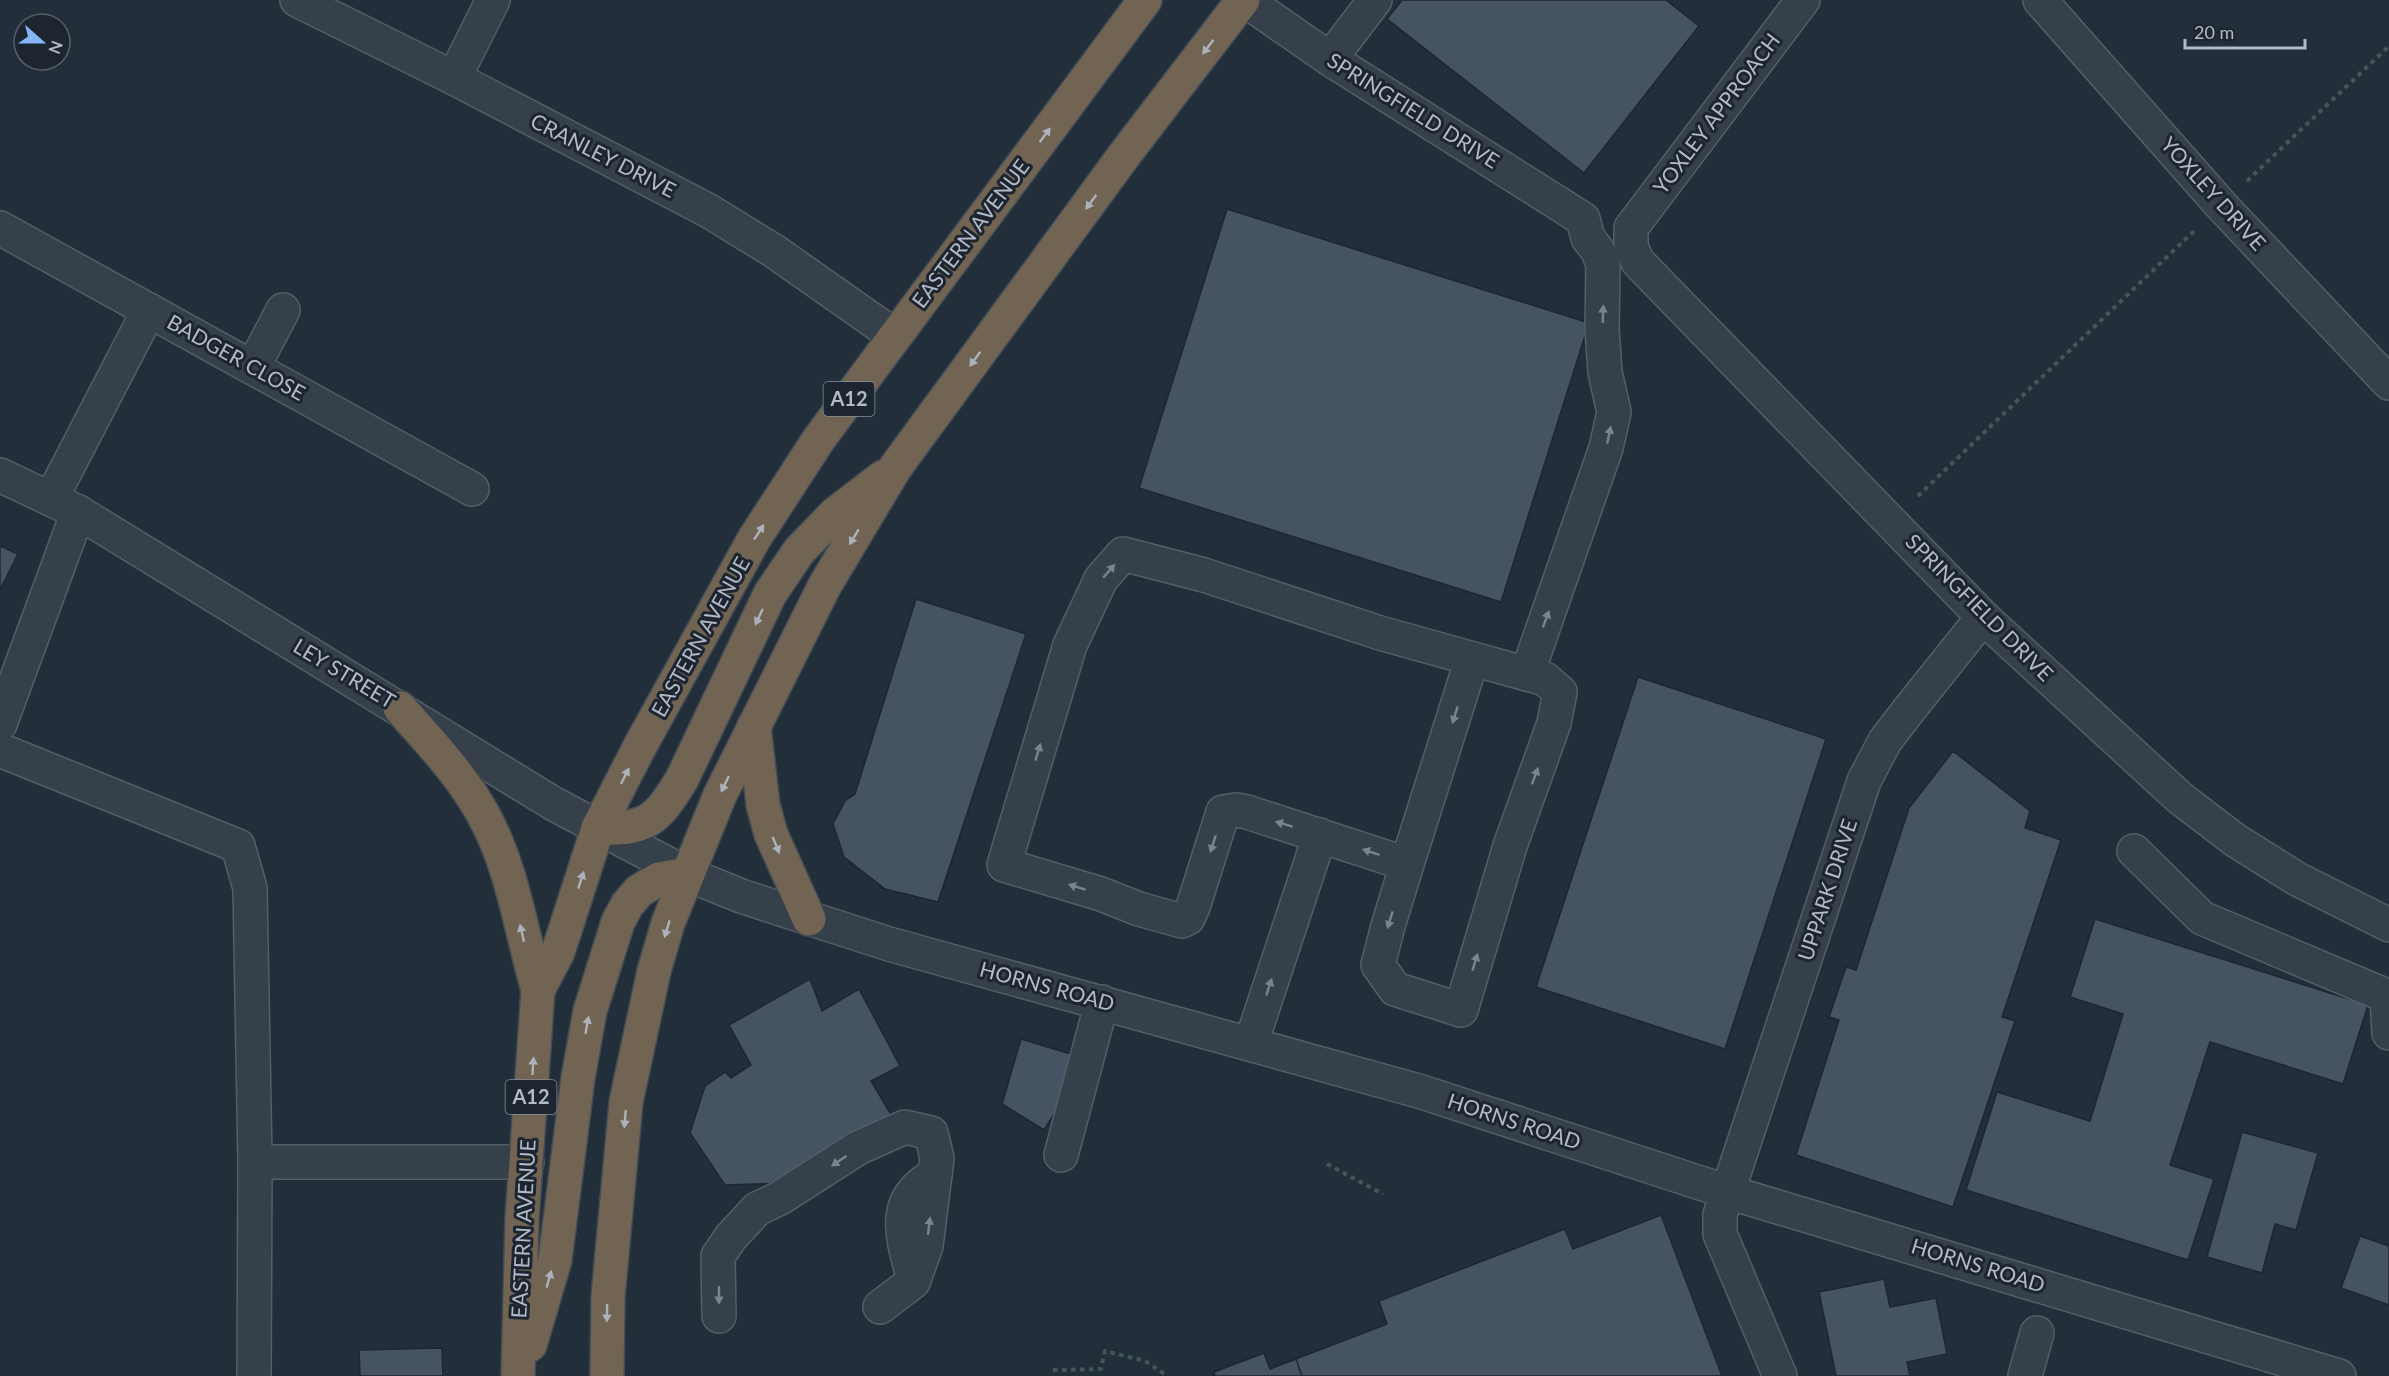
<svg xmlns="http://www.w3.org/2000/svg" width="2389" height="1376" viewBox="0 0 2389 1376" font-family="Lato,sans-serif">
  <rect width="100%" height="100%" fill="#232e3b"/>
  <g fill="#465362" stroke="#1d2732" stroke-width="1.5">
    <path d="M1402 0H1666L1699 26 1584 173 1387 19Z"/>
    <path d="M1227 209 1589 323 1501 602 1139 488Z"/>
    <path d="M0 546 18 554 0 590Z"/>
    <path d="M916 599 1026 634 938 902 885 889 844 857 833 824 845 801 855 794Z"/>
    <path d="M1638 677 1826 739 1725 1049 1536 987Z"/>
    <path d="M1953 751 2030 811 2025 828 2061 840 2002 1017 2015 1021 1953 1207 1796 1155 1839 1020 1829 1017 1846 967 1856 970 1909 808Z"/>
    <path d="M2095 919 2368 1005 2343 1084 2210 1042 2170 1165 2214 1179 2188 1260 1966 1190 1997 1092 2090 1121 2123 1014 2070 997Z"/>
    <path d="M810 979 822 1011 859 989 900 1066 871 1081 892 1116 791 1183 725 1185 690 1133 705 1086 725 1072 731 1078 751 1065 729 1025Z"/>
    <path d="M1021 1039 1084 1058 1079 1075 1044 1130 1002 1104Z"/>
    <path d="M2242 1132 2318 1153 2296 1230 2275 1224 2262 1273 2207 1257Z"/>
    <path d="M1661 1215 1722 1376H1215L1214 1372 1264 1353 1270 1369 1387 1324 1379 1301 1565 1229 1573 1249Z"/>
    <path d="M2360 1236 2389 1246V1305L2341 1288Z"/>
    <path d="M1884 1279 1890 1307 1936 1298 1947 1354 1907 1362 1910 1376H1836L1819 1292Z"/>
    <path d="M442 1348 443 1376H360L359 1350Z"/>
    <path d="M1264 1353 1270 1369 1296 1359 1302 1376H1215L1214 1372Z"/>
  </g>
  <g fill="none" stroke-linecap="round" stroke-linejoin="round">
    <g stroke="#545e69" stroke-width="36">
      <g id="minor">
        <path d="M297 0 454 78 709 211 774 251 895 336"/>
        <path d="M1245 0 1330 59 1583 219 1588 238 1598 251 1603 265 1602 329 1605 372 1614 412 1606 448 1527 674"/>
        <path d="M1803 0 1631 228V247L1638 262 1985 619 2180 798 2235 840 2297 879 2389 925"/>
        <path d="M2040 0 2221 205 2389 383"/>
        <path d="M1330 59 1375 0"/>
        <path d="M454 78 493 0"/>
        <path d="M0 228 472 489"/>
        <path d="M253 367 283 310"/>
        <path d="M0 475 78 512 554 804 687 874 741 896 889 944 1422 1092 1728 1192 2339 1376"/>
        <path d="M51 499 149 310"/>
        <path d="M0 724 78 512"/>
        <path d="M0 750 238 846 250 888 255 1162 254 1376"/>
        <path d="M2134 851 2202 918 2387 996 2389 1033"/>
        <path d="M1407 864 1388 926 1378 965 1395 989 1461 1010 1510 846 1554 723 1560 692 1545 679 1380 633 1204 575 1123 554 1101 579 1070 645 1004 865 1101 894 1139 909 1182 921 1188 918 1193 907 1223 812 1236 810 1247 812 1407 864 1472 659"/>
        <path d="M1251 1043 1320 835"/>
        <path d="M1061 1155 1102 1002"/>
        <path d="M255 1162H527"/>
        <path d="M914 1280C903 1238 888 1200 935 1175"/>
        <path d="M719 1316 718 1256 731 1237 757 1209 780 1198 858 1148 905 1127 931 1133 937 1158 926 1246 913 1282 880 1307"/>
        <path d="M1780 1376 1720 1234V1215L1864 781 1885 741 1908 711 1971 632 1985 619"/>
        <path d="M2025 1376 2037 1333"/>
      </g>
    </g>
    <g stroke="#414b56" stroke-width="36">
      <g id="highway">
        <path d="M400 708C430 742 462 775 484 816 513 869 521 932 538 990"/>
        <path d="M754 726 763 805 771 834 809 919"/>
        <path d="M598 828C647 830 657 820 682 779L770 594 799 551 836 513 883 477"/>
        <path d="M530 1345 555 1260 578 1078 590 1011 618 922 627 905 639 891 659 879 687 874"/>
        <path d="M518 1376 522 1219 538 990 558 952 598 828 639 748 754 539 819 439 1145 0"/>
        <path d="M607 1376 608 1297 626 1102 654 971 668 923 720 795 825 585 895 468 1125 154 1243 0"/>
      </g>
    </g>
    <g stroke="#425759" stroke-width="4" stroke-dasharray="4.5 4.5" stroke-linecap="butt">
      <path d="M2247 181 2389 46"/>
      <path d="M1918 496 2194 231"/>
      <path d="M1327 1164 1383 1194"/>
      <path d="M1053 1370 1101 1369 1105 1351 1145 1361 1166 1375"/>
    </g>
    <use href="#minor" stroke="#36404b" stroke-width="33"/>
    <use href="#highway" stroke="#716453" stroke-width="33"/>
  </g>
  <defs><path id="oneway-solid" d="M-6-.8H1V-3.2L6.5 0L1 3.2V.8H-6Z" transform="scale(1.5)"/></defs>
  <g fill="#acb2bb">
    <use href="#oneway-solid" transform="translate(1208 47) rotate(127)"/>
    <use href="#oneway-solid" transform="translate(1045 135) rotate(-53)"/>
    <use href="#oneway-solid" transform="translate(1091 202) rotate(126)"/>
    <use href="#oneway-solid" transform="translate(975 359) rotate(126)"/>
    <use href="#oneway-solid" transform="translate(759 532) rotate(-57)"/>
    <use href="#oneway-solid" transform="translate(854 537) rotate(121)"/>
    <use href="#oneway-solid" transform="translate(759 617) rotate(115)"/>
    <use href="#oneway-solid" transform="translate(625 776) rotate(-63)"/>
    <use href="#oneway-solid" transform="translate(725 784) rotate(116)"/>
    <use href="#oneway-solid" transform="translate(776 845) rotate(67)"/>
    <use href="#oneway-solid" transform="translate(581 880) rotate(-72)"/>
    <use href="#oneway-solid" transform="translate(667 929) rotate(107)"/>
    <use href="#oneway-solid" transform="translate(522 933) rotate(-103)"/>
    <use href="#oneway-solid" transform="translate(587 1025) rotate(-80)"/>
    <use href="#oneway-solid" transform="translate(533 1066) rotate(-86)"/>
    <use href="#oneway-solid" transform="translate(625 1119) rotate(95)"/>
    <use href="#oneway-solid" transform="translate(549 1279) rotate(-74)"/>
    <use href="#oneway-solid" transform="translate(607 1313) rotate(91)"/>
  </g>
  <g fill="#7a848f">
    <use href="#oneway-solid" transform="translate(1603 314) rotate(-89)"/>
    <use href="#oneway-solid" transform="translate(1609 435) rotate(-78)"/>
    <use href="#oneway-solid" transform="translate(1109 571) rotate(-49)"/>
    <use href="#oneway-solid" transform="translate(1546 619) rotate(-70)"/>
    <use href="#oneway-solid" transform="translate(1455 715) rotate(107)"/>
    <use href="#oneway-solid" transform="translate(1038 752) rotate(-73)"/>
    <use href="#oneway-solid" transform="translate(1535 776) rotate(-70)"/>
    <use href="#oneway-solid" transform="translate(1284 824) rotate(-163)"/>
    <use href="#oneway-solid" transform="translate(1213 844) rotate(108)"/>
    <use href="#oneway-solid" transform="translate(1371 852) rotate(-162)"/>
    <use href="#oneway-solid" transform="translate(1077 887) rotate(-163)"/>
    <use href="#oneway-solid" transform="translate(1390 920) rotate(107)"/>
    <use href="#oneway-solid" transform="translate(1475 962) rotate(-73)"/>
    <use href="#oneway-solid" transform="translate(1269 987) rotate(-72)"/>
    <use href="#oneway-solid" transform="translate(839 1161) rotate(146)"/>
    <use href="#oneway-solid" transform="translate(929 1226) rotate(-83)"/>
    <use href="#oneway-solid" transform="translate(719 1295) rotate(90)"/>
  </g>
  <g text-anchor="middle" stroke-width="6" stroke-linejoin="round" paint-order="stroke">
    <g fill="#1c2530" stroke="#858e9a" stroke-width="1.5">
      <rect x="823.5" y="382" width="51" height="34" rx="4.5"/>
      <rect x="505.5" y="1080" width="51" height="34" rx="4.5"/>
    </g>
    <g font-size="20" font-weight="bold" fill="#b2bbc7">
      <text x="849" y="406">A12</text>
      <text x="531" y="1104">A12</text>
    </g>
    <g font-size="21" fill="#b2bbc7" stroke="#1c2530">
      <text transform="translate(1413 111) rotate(32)" y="7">SPRINGFIELD DRIVE</text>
      <text transform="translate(1717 114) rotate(-53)" y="7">YOXLEY APPROACH</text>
      <text transform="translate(603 156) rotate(27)" y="7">CRANLEY DRIVE</text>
      <text transform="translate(2213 194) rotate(48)" y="7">YOXLEY DRIVE</text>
      <text transform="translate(971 234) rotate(-53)" y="7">EASTERN AVENUE</text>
      <text transform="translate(236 358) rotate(29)" y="7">BADGER CLOSE</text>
      <text transform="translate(1979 608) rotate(45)" y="7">SPRINGFIELD DRIVE</text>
      <text transform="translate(701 637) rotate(-61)" y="7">EASTERN AVENUE</text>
      <text transform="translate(344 674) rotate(31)" y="7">LEY STREET</text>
      <text transform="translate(1828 890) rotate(-72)" y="7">UPPARK DRIVE</text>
      <text transform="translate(1047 987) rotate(15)" y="7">HORNS ROAD</text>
      <text transform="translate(1514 1122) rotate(18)" y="7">HORNS ROAD</text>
      <text transform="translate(524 1229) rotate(-87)" y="7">EASTERN AVENUE</text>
      <text transform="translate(1978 1266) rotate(17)" y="7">HORNS ROAD</text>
    </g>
  </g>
  <g transform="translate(42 42) rotate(111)"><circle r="28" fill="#1c2530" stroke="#58616c" stroke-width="1.5"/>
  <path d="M0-4.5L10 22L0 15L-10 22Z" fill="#87b6f7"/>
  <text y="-9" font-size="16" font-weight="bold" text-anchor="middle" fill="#b2bbc7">N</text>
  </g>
  <path d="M2185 39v9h120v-9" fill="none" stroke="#b2bbc7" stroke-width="3"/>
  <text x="2194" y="39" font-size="18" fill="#b2bbc7" stroke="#1c2530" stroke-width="4.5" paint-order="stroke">20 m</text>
</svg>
